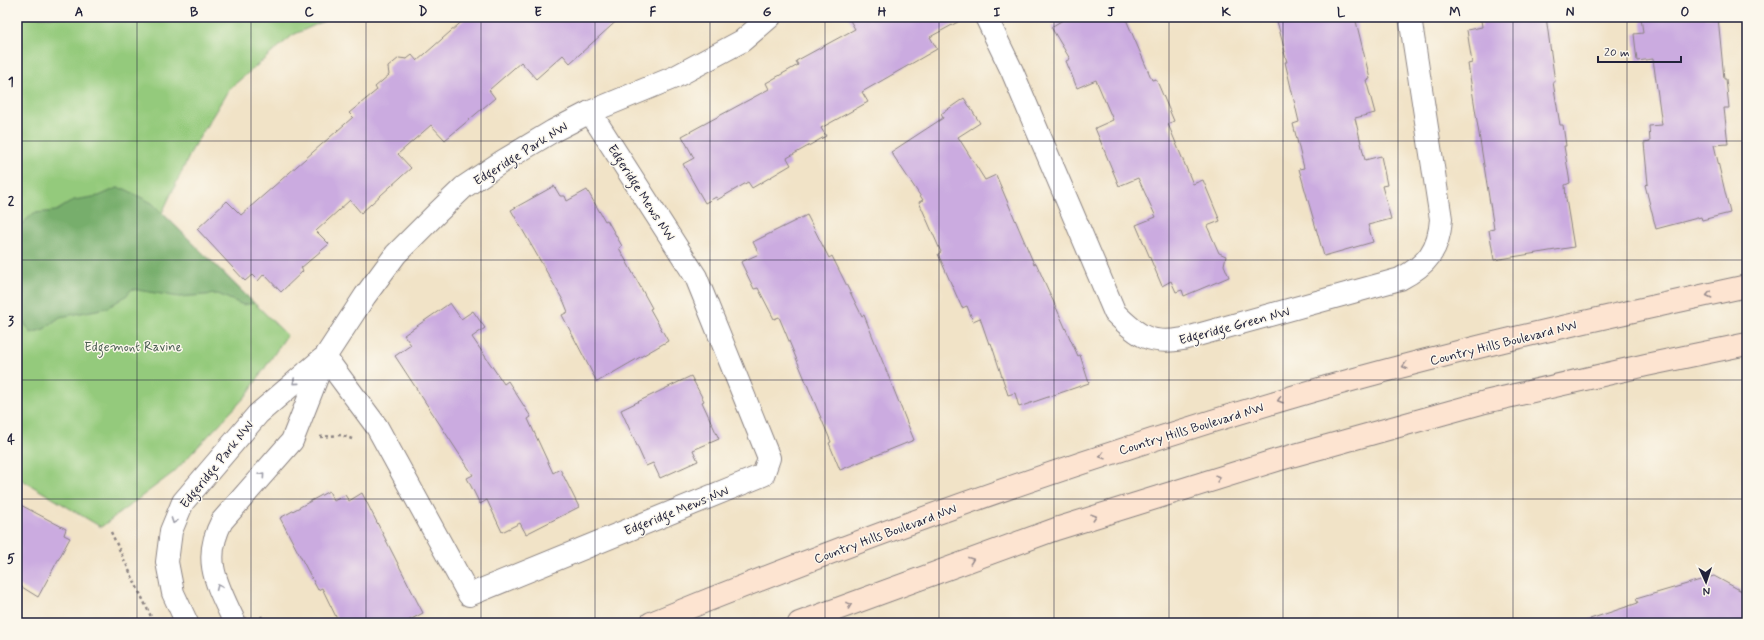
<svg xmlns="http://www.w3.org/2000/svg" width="1764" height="640" viewBox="0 0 1764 640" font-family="Mynerve,sans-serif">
  <rect width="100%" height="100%" fill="#fbf7ec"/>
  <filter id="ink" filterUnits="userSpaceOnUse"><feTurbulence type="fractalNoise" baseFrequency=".025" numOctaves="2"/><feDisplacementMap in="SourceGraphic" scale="8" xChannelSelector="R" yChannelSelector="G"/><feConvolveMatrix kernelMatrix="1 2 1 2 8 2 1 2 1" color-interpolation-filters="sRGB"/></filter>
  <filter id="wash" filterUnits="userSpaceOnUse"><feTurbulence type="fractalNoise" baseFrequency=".012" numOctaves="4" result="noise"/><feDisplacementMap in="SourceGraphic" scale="16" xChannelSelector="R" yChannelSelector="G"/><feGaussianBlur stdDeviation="0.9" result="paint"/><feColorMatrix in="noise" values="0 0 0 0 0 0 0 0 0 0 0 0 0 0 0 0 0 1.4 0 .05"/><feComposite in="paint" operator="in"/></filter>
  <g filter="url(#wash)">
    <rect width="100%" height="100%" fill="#f1e3c7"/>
    <path fill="#94ca7c" stroke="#5b765c" d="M17 17H333L293 35 229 89 193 148 162 213 287 335 246 396 174 472 101 527 17 477Z"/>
    <path fill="#77ae6c" stroke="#4c6854" d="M117 188 125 189 152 203 254 303 243 305 218 294 179 297 132 289 126 296 107 308 60 317 44 329 31 333 20 317 17 315V228L34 213 56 211 74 200 99 196Z"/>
    <g id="blocks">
      <g fill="#cbabe0">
        <path d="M467 17H621L570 63 563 55 536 79 521 62 489 90 495 98 445 140 431 125 398 154 411 168 361 213 350 200 316 231 329 244 301 268 303 271 281 292 264 274 258 281 252 275 245 281 197 229 227 201 241 215 353 117 349 113 377 90 375 87 389 75 388 67 399 58 407 59 412 55 417 61Z"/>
        <path d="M848 17H967L930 37 937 49 862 92 868 102 821 128 826 136 787 158 791 165 752 188 748 182 717 200 716 197 705 203 683 164 694 158 682 136 769 89 766 83 798 65 796 61 855 29Z"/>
        <path d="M1068 17H1125L1152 80 1156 79 1174 121 1168 124 1193 184 1203 180 1220 221 1207 226 1219 253 1226 256 1224 265 1229 277 1184 296 1182 290 1176 292 1171 281 1162 286 1136 225 1156 217 1138 178 1119 186 1095 128 1113 120 1096 80 1077 88 1066 61 1070 59 1051 27Z"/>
        <path d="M1276 17H1355L1370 79 1366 80 1375 113 1355 118 1365 160 1381 156 1387 185 1382 186 1391 219 1368 225 1373 242 1324 256 1299 169 1304 168 1293 124 1299 122 1285 62H1287L1284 52H1285Z"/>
        <path d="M1485 17H1546L1555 82H1553L1560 125H1563L1566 146H1564L1570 183 1565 185 1566 199 1574 247 1494 260 1489 230 1494 229 1468 64 1472 63 1467 30 1482 27 1481 20 1485 19Z"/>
        <path d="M1641 17H1718L1724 79H1726L1729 108H1724L1728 144 1714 145 1730 213 1702 220 1701 217 1656 229 1645 185 1648 184 1644 143 1650 142 1649 126 1662 125 1653 59 1637 61 1634 34 1643 33Z"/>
        <path d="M964 98 980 123 958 137 985 180 996 175 1034 264 1036 263 1078 356 1080 355 1089 383 1019 407 1015 393 1008 395 991 343 989 344 980 318 973 321 967 306 962 308 938 254 941 252 919 202 923 200 891 152 943 118 941 114Z"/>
        <path d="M554 186 560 196H565L567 201 587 190 605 221 607 220 622 246 619 248 652 308 650 309 668 341 597 382 562 315 568 312 564 302 511 210Z"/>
        <path d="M807 215 829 258 832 256 862 316 864 315 914 440 840 470 829 443 831 442 779 317 774 319 758 288 754 289 741 262 759 254 753 242Z"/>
        <path d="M450 303 461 319 473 311 485 328 472 337 504 384 508 381 531 417 528 419 553 473 560 469 579 507 526 534 520 523 502 532 487 500 480 504 467 478 473 475 395 356 411 345 404 335Z"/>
        <path d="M691 376 704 401 702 402 719 439 693 450 698 461 660 478 653 463 646 466 621 410Z"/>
        <path d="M329 491 334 501 345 495 349 501 362 493 423 613 404 623H339L322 588 318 590 280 518Z"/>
        <path d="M17 503 66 529 64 535 70 538 38 597 17 584Z"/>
        <path d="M1714 576 1747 594V623H1591L1590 619 1638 603 1636 599Z"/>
      </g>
    </g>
  </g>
  <g filter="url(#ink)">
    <use href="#blocks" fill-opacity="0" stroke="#8a8281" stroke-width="1"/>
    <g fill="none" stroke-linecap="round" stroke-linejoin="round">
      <g stroke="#8a8281" stroke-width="24">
        <g id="minor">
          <path d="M986 17 1012 71 1115 313C1138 336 1150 345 1183 339L1400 279C1427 265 1439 250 1441 219L1410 17"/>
          <path d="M325 357 377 427 469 595 763 475 769 458 696 277 590 112"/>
          <path d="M187 623 173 593 167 562 171 531 183 502 258 414 322 359"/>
          <path d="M235 623C218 586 201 561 222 521L292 441 325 357 365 296 396 254 438 212 464 187 503 161 553 131 590 112 675 77 742 41 770 17"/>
        </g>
      </g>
      <g stroke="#8a8281" stroke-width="24">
        <g id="secondary">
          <path d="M651 623C858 539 1068 463 1282 400 1435 354 1591 320 1747 286"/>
          <path d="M799 623 1056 529 1277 460 1485 402 1646 365 1747 344"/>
        </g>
      </g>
      <g stroke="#8a8281" stroke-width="2.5" stroke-dasharray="3 3" stroke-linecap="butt">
        <path d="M320 437 341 435 352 439"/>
        <path d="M111 532 154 623"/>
        <path d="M261 616 264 623"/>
      </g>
      <use href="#minor" stroke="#fff" stroke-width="22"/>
      <use href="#secondary" stroke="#fde4d1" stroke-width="22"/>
    </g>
    <defs><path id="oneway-chevron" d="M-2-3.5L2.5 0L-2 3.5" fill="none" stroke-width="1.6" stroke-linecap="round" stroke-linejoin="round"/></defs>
    <g stroke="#9a8d8e">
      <use href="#oneway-chevron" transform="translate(1709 295) rotate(168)"/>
      <use href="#oneway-chevron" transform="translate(1405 366) rotate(165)"/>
      <use href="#oneway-chevron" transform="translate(1280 400) rotate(163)"/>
      <use href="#oneway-chevron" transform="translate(1102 456) rotate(163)"/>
      <use href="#oneway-chevron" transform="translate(1218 478) rotate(-17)"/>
      <use href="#oneway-chevron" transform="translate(1094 517) rotate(-18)"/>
      <use href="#oneway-chevron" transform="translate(971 560) rotate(-20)"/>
      <use href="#oneway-chevron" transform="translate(849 605) rotate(-20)"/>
    </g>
    <g stroke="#9c9ca7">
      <use href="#oneway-chevron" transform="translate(295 382) rotate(139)"/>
      <use href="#oneway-chevron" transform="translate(262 475) rotate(-49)"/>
      <use href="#oneway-chevron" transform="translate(174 521) rotate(110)"/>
      <use href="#oneway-chevron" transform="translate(219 587) rotate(-113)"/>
    </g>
  </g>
  <path fill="none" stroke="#22223b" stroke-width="1" stroke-opacity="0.55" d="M137 17V623M251 17V623M366 17V623M481 17V623M595 17V623M710 17V623M825 17V623M939 17V623M1054 17V623M1169 17V623M1283 17V623M1398 17V623M1513 17V623M1627 17V623M17 141H1747M17 260H1747M17 380H1747M17 499H1747"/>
  <g text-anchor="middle" stroke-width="3" stroke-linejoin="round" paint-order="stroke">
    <g font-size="13" fill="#22223b" stroke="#fbf7ec">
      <text transform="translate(520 153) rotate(-32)" y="5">Edgeridge Park NW</text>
      <text transform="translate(642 192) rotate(57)" y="5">Edgeridge Mews NW</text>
      <text transform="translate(1234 325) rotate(-15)" y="5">Edgeridge Green NW</text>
      <text transform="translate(1503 342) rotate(-14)" y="5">Country Hills Boulevard NW</text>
      <text transform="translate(1191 428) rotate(-17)" y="5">Country Hills Boulevard NW</text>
      <text transform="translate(216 464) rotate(-51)" y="5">Edgeridge Park NW</text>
      <text transform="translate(676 510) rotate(-22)" y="5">Edgeridge Mews NW</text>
      <text transform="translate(885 533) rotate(-20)" y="5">Country Hills Boulevard NW</text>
    </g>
    <g font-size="13" fill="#4a5d52" stroke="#fbf7ec">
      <text x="133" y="351">Edgemont Ravine</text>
    </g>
  </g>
  <rect width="1764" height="640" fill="none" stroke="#fbf7ec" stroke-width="44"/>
  <g transform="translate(1706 582) rotate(177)" stroke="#fbf7ec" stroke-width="3" paint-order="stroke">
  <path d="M0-3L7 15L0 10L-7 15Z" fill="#22223b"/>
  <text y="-6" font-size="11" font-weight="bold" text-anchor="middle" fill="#22223b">N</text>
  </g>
  <path d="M1598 56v6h83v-6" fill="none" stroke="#22223b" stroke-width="2"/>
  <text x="1604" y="56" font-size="12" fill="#22223b" stroke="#fbf7ec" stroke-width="3" paint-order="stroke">20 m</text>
  <rect x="22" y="22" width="1720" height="596" fill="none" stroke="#22223b" stroke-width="1.5"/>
  <g font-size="13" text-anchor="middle" font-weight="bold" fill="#22223b">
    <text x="79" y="16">A</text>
    <text x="194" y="16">B</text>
    <text x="309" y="16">C</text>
    <text x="423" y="16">D</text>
    <text x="538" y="16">E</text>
    <text x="653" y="16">F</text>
    <text x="767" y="16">G</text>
    <text x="882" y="16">H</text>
    <text x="997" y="16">I</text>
    <text x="1111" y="16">J</text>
    <text x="1226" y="16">K</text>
    <text x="1341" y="16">L</text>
    <text x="1455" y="16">M</text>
    <text x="1570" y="16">N</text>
    <text x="1685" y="16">O</text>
    <text x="11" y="86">1</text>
    <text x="11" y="205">2</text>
    <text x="11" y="325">3</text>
    <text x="11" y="444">4</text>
    <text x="11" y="563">5</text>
  </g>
</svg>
